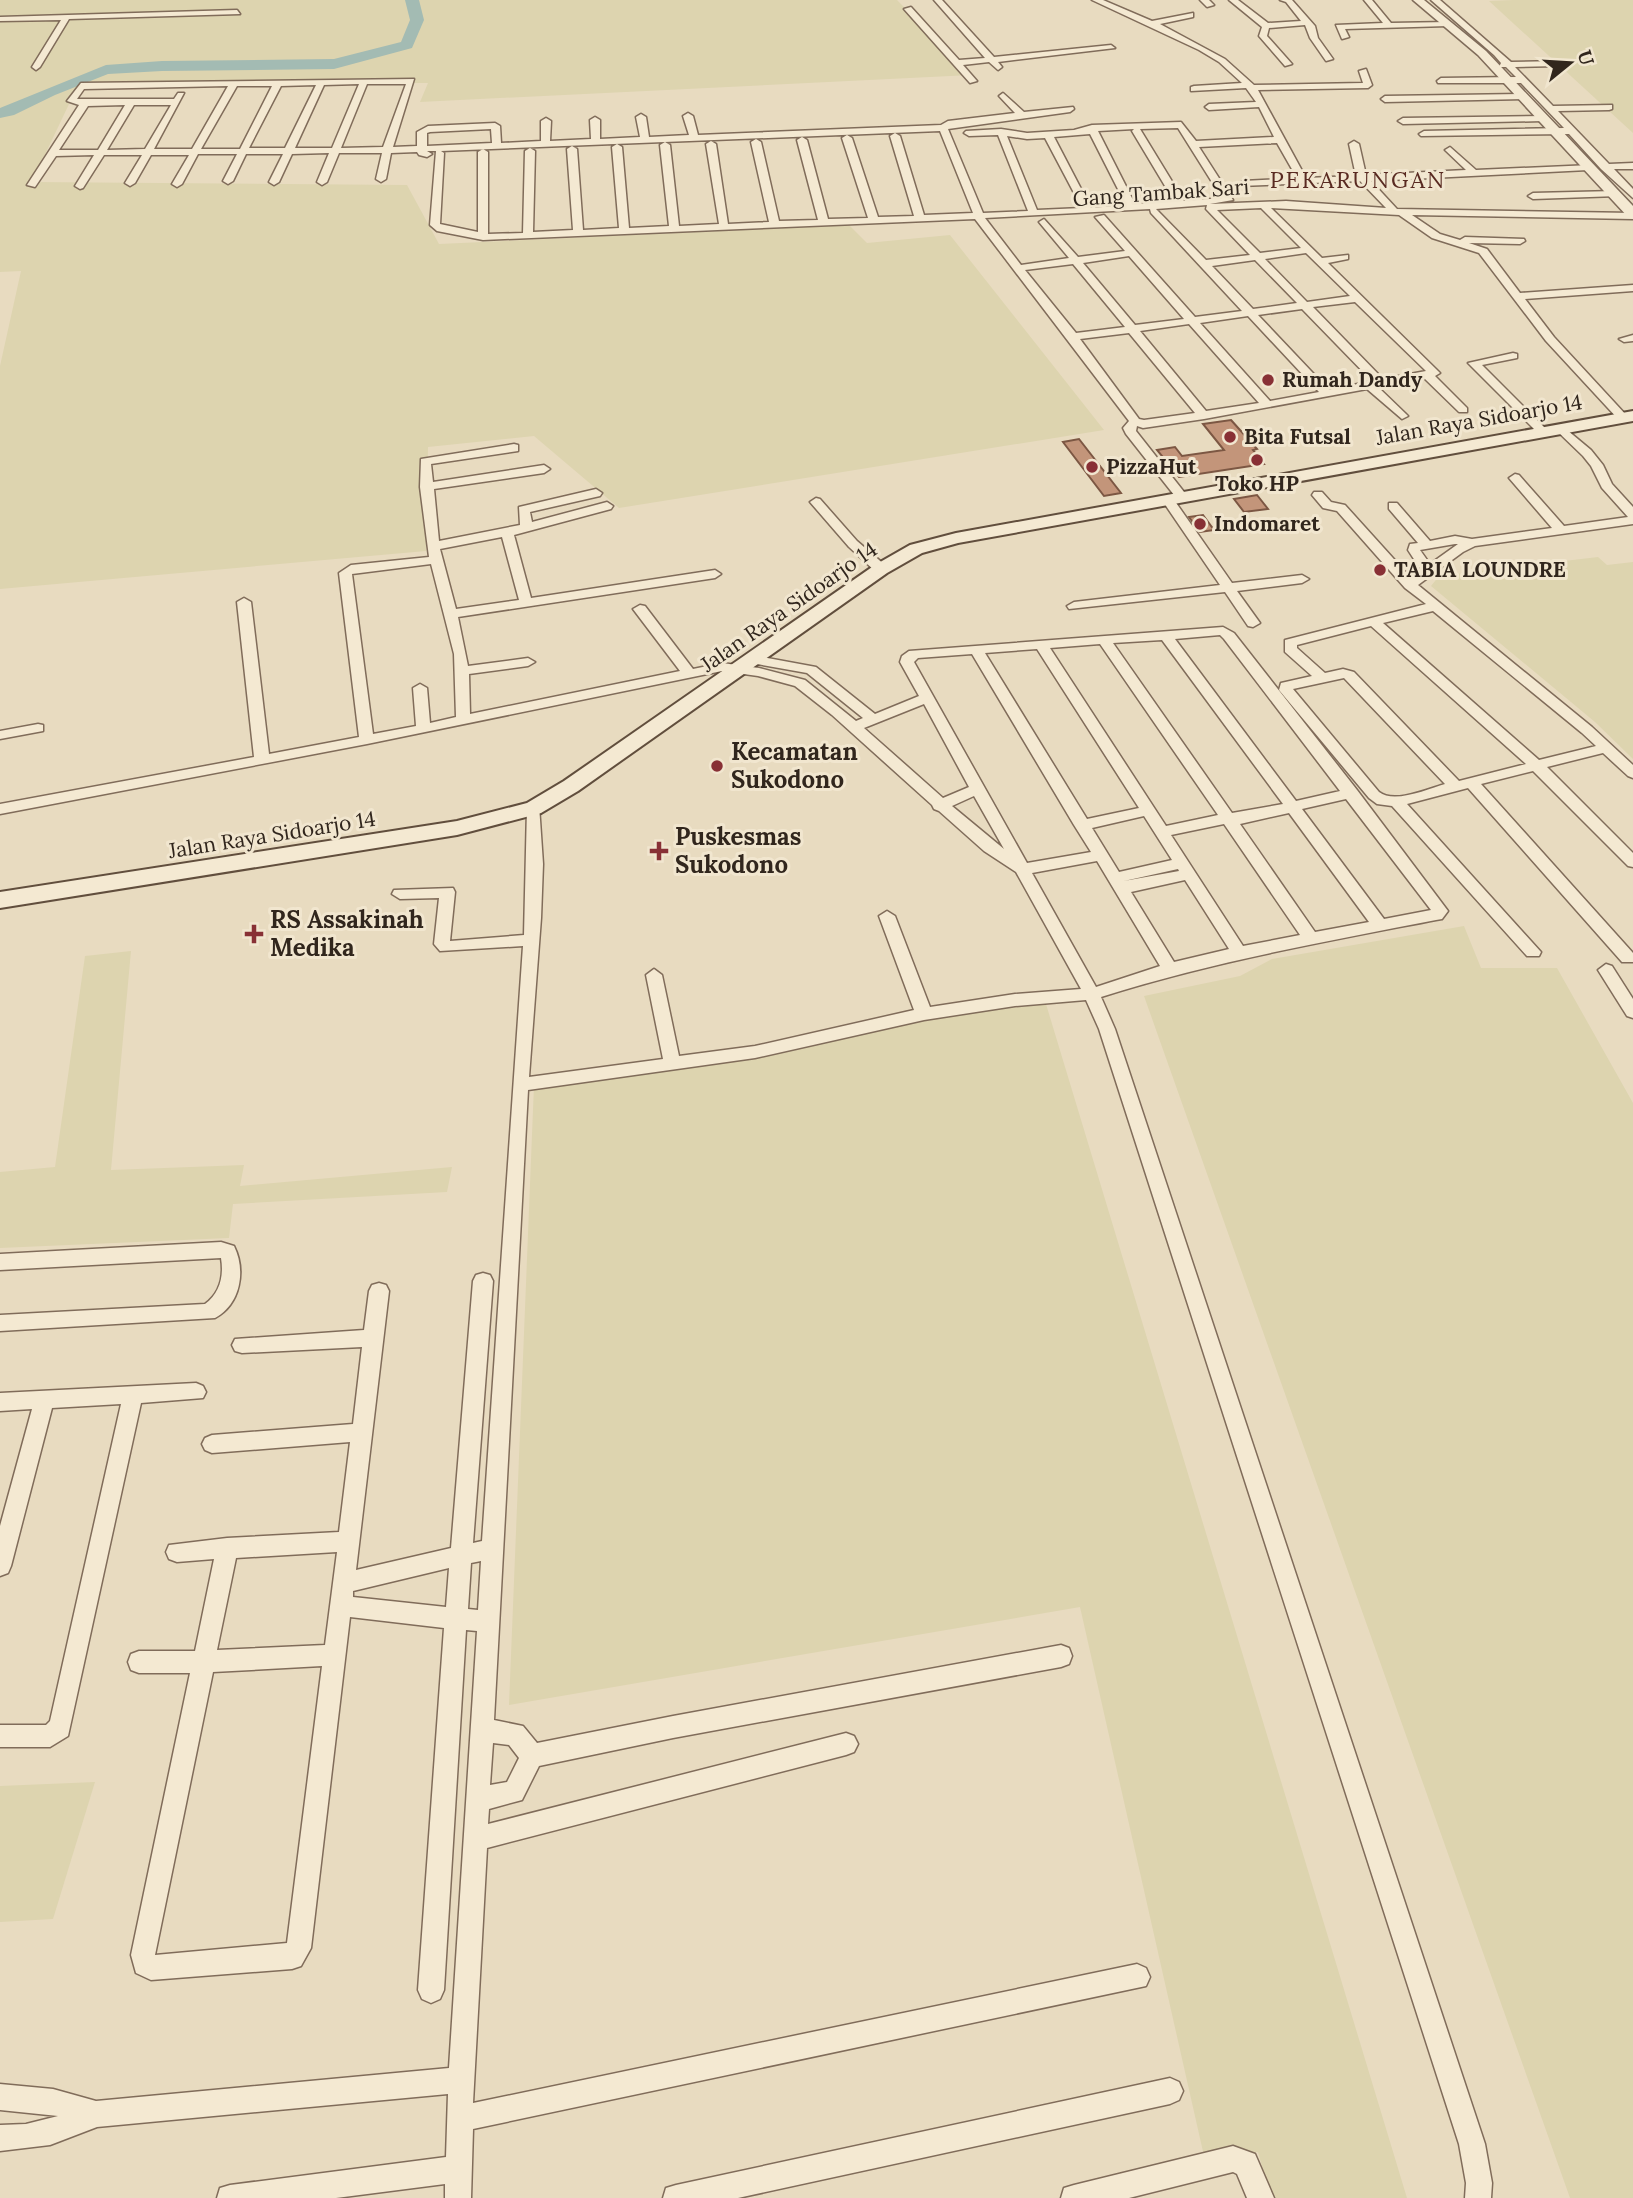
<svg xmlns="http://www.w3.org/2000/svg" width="1633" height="2198" viewBox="0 0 1633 2198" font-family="Lora,serif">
  <rect width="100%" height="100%" fill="#e8dbc0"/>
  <g fill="#ddd4af">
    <path d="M0 0H897L971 75 420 102 428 83H79L32 182 407 185 439 244 849 225 867 243 950 235 1104 430 619 508 534 436 428 447 426 551 0 589V366L21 271 0 272Z"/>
    <path d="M1633 0V133L1489 1 1513 0Z"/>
    <path d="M1598 557 1607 565 1633 562V759L1595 722 1431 586 1439 576Z"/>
    <path d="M1464 926 1481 968H1557L1633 1103V2198H1570L1144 996 1240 976 1272 959Z"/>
    <path d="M131 951 111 1170 244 1165 240 1186 452 1167 447 1192 233 1204 229 1238 0 1248V1172L55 1167 85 956Z"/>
    <path d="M1046 1004 1407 2198H1271L1258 2152 1204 2156 1080 1607 509 1705 534 1085 655 1073 752 1056 868 1028 957 1014Z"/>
    <path d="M95 1782 53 1919 0 1922V1786Z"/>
  </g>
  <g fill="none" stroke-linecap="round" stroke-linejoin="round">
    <path fill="#a3bbb3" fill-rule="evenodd" d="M405 0H419L424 20 412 48 334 69 162 71 108 74 55 95 14 115 0 118V108L106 65 162 61 334 59 401 42 410 20Z"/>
  </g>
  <g fill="#c3957a" stroke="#7c5743" stroke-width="2">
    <path d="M1231 420 1257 449 1253 450 1264 464 1179 477 1157 450 1175 447 1182 456 1224 450 1203 424Z"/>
    <path d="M1079 439 1121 493 1104 496 1063 442Z"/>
    <path d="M1257 495 1268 509 1244 512 1234 499Z"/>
    <path d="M1203 515 1214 530 1200 532 1189 517Z"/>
  </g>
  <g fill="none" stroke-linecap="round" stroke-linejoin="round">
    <g stroke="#806c5a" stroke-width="3">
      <g id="minor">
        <path d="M934 0H942L994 57 1111 45 1115 48 998 62 1002 67 998 70 989 62 963 65 977 81 970 83 904 9 911 7 959 60 985 58Z"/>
        <path d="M1092 0H1103L1152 21 1193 13V17L1160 24 1225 59 1254 85 1363 83 1359 71 1366 69 1372 85 1368 88 1258 90 1306 178 1356 176 1349 144 1354 141 1359 144 1366 175 1466 170 1445 150 1450 147 1476 170 1591 165V169L1588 170 1371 181 1397 209 1633 213V219L1412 215 1440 234 1460 240 1465 237 1524 239 1525 241 1520 244 1469 243 1487 249 1520 293 1633 285V291L1525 299 1554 337 1627 416V420H1619L1546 341 1479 253 1432 238 1399 215 1271 208 1322 258 1348 255V259L1328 263 1438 371 1440 373 1435 376 1467 408V412H1459L1424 378 1378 387 1406 414 1408 416 1402 419 1367 389 1204 419 1143 428 1137 426 1136 431 1188 497 1182 501 1178 500 1126 434 1123 428 1129 421 975 219 483 240 437 231 430 225 436 151H427L432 154 427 157 419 155 417 152 391 153 386 179 381 182 376 179 382 153H339L327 182 322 185 317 182 329 153 292 154 279 182 274 185 269 182 283 154H246L233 181 228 184 223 181 237 154H198L182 184 177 187 172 184 189 155H151L135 183 130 186 125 183 142 155H104L83 188 80 189 75 186 94 155 56 156 35 187 27 185 79 105 67 101 81 83 414 79 393 147 417 146V132L428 126 495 123 500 126 501 143 541 141V121L546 118 551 121 550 141 591 139 590 120 595 117 600 120V139L640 137 636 117 641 114 646 117 649 137 689 135 683 116 688 113 693 116 698 135 941 125 948 121 1015 113 999 96 1003 93 1024 112 1073 107 1074 109 1070 112 948 129 983 213 1028 211 998 135 969 136 964 133 966 131 1001 129 1027 133 1074 130 1092 125 1181 122 1196 141 1274 137 1259 107 1209 110 1205 107 1209 104 1256 102 1246 88 1191 91V87L1194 86 1242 83 1219 62 1199 50ZM359 84 332 148H295L324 85ZM367 84H406L383 147 341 148ZM316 85 285 148H249L281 86ZM228 86 192 149H154L184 93H178L174 99H77L84 89ZM237 86H272L240 149H201ZM125 105 98 150H59L88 106ZM134 105H171L145 149 107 150ZM1178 128 1222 198 1184 201 1140 129ZM491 129 492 143 427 146V133L430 132ZM1134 129 1132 131 1174 201 1135 204 1098 131ZM940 131 973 213 924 215 900 136 895 133 890 136 914 216 878 217 852 138 847 135 842 138 868 218 828 219 807 140 802 137 797 140 818 220 779 221 761 142 756 139 751 142 769 222 728 224 716 144 711 141 706 144 719 224 679 226 670 145 665 142 660 145 669 226 629 228 622 147 617 144 612 147 619 228 583 230 577 149 572 146 567 149 573 230 533 232 535 151 530 148 525 151 523 233 488 234V152L483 149 478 152V232L440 224 444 153 441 151ZM1090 134 1126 205 1091 208 1054 137ZM1007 136 1027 139 1045 138 1082 208 1037 210ZM1277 143 1297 178 1243 181 1238 184 1240 186 1360 181 1386 208 1286 201 1210 204 1233 200 1199 147ZM1207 205 1206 209 1250 255 1206 260 1156 209ZM1261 208 1301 248 1260 253 1217 210ZM1150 209 1151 213 1242 311 1195 317 1104 215 1095 217 1125 251 1078 257 1044 219 1039 222 1069 258 1021 265 985 218ZM1306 253 1350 296 1307 302 1265 259ZM1129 256 1184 319 1135 325 1083 263ZM1255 260 1297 303 1253 309 1212 266ZM1073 264 1125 327 1076 333 1025 270ZM1355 302 1426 371 1383 379 1313 307ZM1302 309 1372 381 1329 390 1258 315ZM1248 316 1319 392 1270 401 1200 323ZM1189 324 1259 403 1206 411 1140 331ZM1129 333 1195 413 1144 420 1139 419 1080 339Z"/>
        <path d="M1200 0H1209L1214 5 1207 7Z"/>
        <path d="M1229 0H1238L1268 23 1301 21 1286 2 1280 0H1292L1315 26 1318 38 1333 59 1326 61 1310 38 1305 25 1269 28 1267 36 1292 64 1285 66 1259 36 1262 27Z"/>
        <path d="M1364 0H1372L1391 23 1448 22 1452 24 1448 26 1345 29 1349 37 1342 39 1336 25 1383 23Z"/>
        <path d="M1431 0H1440L1511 62 1561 61 1558 66 1515 67 1553 106 1612 105V109L1609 110 1558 111 1609 164 1633 163V169H1614L1633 189V198L1601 169 1569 134 1421 136 1419 134 1424 131 1564 128 1521 83H1438L1437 81 1441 78 1516 77 1506 67H1499L1501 63 1494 55Z"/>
        <path d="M237 10 240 14 69 19 40 67 36 70 32 67 61 20 0 21V17Z"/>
        <path d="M1521 94 1525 97 1524 99 1385 102 1381 99 1385 96Z"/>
        <path d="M1545 116 1547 118 1542 121 1403 124 1398 121 1403 118Z"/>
        <path d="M1615 191 1620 194 1618 196 1533 199 1528 196 1533 193Z"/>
        <path d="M1633 335V341L1624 342 1619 339Z"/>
        <path d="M1513 353 1517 354V358L1482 365 1547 430V434H1539L1468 363Z"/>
        <path d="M1561 425 1591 450 1603 465 1612 484 1633 507V524L1475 546 1463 552 1418 585 1592 727 1633 765V778L1628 776 1603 753 1547 767 1633 853V867L1628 866 1533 771 1481 784 1633 953V962H1622L1468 788 1407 804 1541 952 1539 956H1527L1392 806 1377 804 1369 798 1279 690 1281 683 1312 676 1285 652V640L1426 604 1405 588 1337 511 1323 508 1312 495 1314 492H1322L1331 502 1345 505 1411 578 1421 570 1408 550 1410 544 1418 543 1389 509V503H1397L1430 541 1455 536 1472 539 1552 528 1509 478 1515 474 1519 475 1564 526 1628 517 1602 488 1591 466 1583 456 1557 431V427ZM1458 544 1430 564 1420 550 1455 544ZM1433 611 1582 733 1596 746 1539 760 1383 623ZM1371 626 1526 764 1459 781 1354 672 1343 669 1325 673 1297 648V645ZM1344 678 1445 784C1428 789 1394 804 1379 792L1293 689Z"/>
        <path d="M514 444 518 445V451L431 464 433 482 544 465 550 469 544 473 434 489 439 541 520 525 519 507 596 489 602 493 600 496 530 512 532 522 607 502 613 506 611 509 514 535 531 598 715 570 721 574 715 578 458 617 468 666 528 658 535 662 528 666 469 674 470 714 680 671 633 609 640 605 645 606 693 669 722 663 759 668 805 680 856 721 863 718 807 673 751 663 744 659 751 655 816 667 875 714 919 696 900 662 902 656 909 651 1223 627 1234 633 1357 790 1448 911 1442 919 1436 920C1323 942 1211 962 1101 997L1115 1029 1485 2144 1492 2183 1491 2198H1465L1466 2183 1459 2144 1099 1029 1086 1000 1015 1006 924 1020 755 1058 528 1090 494 1720 523 1726 537 1743 673 1716 1061 1645 1069 1648 1072 1656 1069 1664 1061 1667 673 1738 539 1766 522 1800 489 1809 488 1824 846 1733 854 1736 858 1744 854 1752 846 1755 487 1848 473 2103 1137 1964 1146 1968 1150 1977 1146 1986 473 2129 471 2198H445V2184L336 2198H217L220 2188 230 2185 446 2157 448 2094 97 2127 50 2145 0 2151V2125L26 2124 58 2116 0 2110V2084L53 2089 96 2101 449 2068 477 1631 466 1630 444 1990 440 1999 431 2003 422 1999 418 1990 444 1628 350 1617 311 1948 301 1966 292 1969 151 1980 136 1973 131 1955 190 1673H139L131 1670 128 1662 131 1654 139 1651H195L214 1559 177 1562 169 1559 166 1552 169 1545 227 1538 339 1532 350 1442 212 1453 205 1450 202 1444 205 1438 212 1435 353 1424 362 1347 242 1353 235 1351 232 1345 235 1339 364 1330 369 1291 372 1285 379 1283 386 1285 389 1291 356 1570 451 1548 473 1281 476 1275 483 1273 490 1275 493 1281 473 1543 482 1541 523 946 440 951 434 944 439 898 400 899 392 894 394 890 453 888 455 892 450 941 524 935 527 808 529 805H539L543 864 541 918 529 1077 663 1059 646 975 654 969 662 975 679 1056 755 1046 914 1010 879 916 887 911 895 916 930 1007 1015 994 1081 989 1016 872 984 851 939 811 934 809 932 805 832 715 795 686 758 676 722 671 367 744 0 814V804L254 757 237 602 244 598 251 602 269 754 359 737 339 573 351 565 429 557 420 487 421 459ZM502 537 519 600 456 609 440 549ZM431 564 454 654 456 717 430 723 427 688 420 684 413 688 416 726 373 734 352 574ZM1220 635 1224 639 1340 791 1296 801 1175 639ZM1162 640 1283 804 1232 813 1113 643ZM1100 644 1218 815 1166 826 1050 648ZM1037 649 1139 808 1087 819 985 653ZM972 654 1074 825 1091 852 1027 863 914 662 918 658ZM924 704 969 787 943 798 864 728ZM974 796 1004 849 952 806ZM1346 799 1431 910 1384 919 1302 809ZM1289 813 1369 922 1315 932 1240 824ZM1144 816 1172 860 1119 872 1092 828ZM1224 824 1300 935 1243 946 1171 835ZM1097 861 1160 966 1096 987 1032 873ZM1178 869 1179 871 1124 881ZM1185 880 1229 949 1174 962 1131 892ZM337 1552 325 1645 217 1650 236 1558ZM481 1561 478 1610 468 1609 471 1563ZM449 1568 446 1607 353 1597V1591ZM322 1666 287 1943 155 1955 213 1672ZM493 1743 509 1745 519 1758 507 1782 490 1785Z"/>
        <path d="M1168 496 1172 497 1232 583 1302 575 1309 579 1302 583 1237 591 1260 623 1253 627 1248 626 1225 592 1069 609 1067 606 1074 602 1220 585 1162 500Z"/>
        <path d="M816 498 820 499 857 541 886 566V572H876L849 547 810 502Z"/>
        <path d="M38 724 43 725V731L0 739V731Z"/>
        <path d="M1606 964 1612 966 1633 999V1018L1627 1016 1598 970Z"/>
        <path d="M221 1242 234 1246C246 1270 241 1304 215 1318L0 1331V1315L205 1304C220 1293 224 1276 221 1258L0 1270V1254Z"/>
        <path d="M196 1383 203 1386 206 1392 203 1398 141 1403 68 1736 50 1747H0V1725H46L50 1721 121 1404 52 1408 11 1566 8 1573 0 1576V1526L32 1409 0 1411V1393Z"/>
        <path d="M1170 2078 1179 2082 1183 2091 1179 2100 1170 2104 738 2198H663L666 2188 676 2185Z"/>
        <path d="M1233 2146 1255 2154 1274 2198H1247L1237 2174 1233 2172 1129 2198H1061L1064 2188 1074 2185Z"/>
      </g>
    </g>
    <g stroke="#806c5a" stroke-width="3">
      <path id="tertiary" d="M1413 0H1424L1486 51 1633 206V218L1628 217 1478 55Z"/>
    </g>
    <g stroke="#614e3d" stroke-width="4">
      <path id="secondary" d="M1633 411V421L958 543 922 553 887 573 578 791 541 813 457 835 0 908V892L457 821 527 803 564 781 875 565 910 545 956 533Z"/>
    </g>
    <use href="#minor" fill="#f4e9d2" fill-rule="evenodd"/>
    <use href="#tertiary" fill="#f4e9d2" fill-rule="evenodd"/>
    <use href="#secondary" fill="#f4e9d2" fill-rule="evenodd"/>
  </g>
  <g fill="#883035" stroke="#f1e6cf" stroke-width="2.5">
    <circle cx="1268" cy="380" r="7"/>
    <circle cx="1230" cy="437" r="7"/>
    <circle cx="1257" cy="460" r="7"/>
    <circle cx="1092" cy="467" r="7"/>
    <circle cx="1200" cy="524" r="7"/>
    <circle cx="1380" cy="570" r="7"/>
    <circle cx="717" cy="766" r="7"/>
    <path d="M655.5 840.5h7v7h7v7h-7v7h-7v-7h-7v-7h7z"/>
    <path d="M250.5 923.5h7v7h7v7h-7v7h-7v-7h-7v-7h7z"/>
  </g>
  <g text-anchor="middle" stroke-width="6" stroke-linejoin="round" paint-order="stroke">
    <g font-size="21" fill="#31261d" stroke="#f1e6cf">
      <text transform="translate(1161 193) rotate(-4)" y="7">Gang Tambak Sari</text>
      <text transform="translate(1479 420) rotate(-10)" y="7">Jalan Raya Sidoarjo 14</text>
      <text transform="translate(789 607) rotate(-35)" y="7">Jalan Raya Sidoarjo 14</text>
      <text transform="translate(272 835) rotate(-9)" y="7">Jalan Raya Sidoarjo 14</text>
    </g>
    <g font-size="21" font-weight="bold" fill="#31261d" stroke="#f1e6cf" text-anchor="start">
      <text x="1282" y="387">Rumah Dandy</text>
      <text x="1244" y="444">Bita Futsal</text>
      <text x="1106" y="474">PizzaHut</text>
      <text x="1257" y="491" text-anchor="middle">Toko HP</text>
      <text x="1214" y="531">Indomaret</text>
      <text x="1394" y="577">TABIA LOUNDRE</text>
    </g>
    <g font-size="23" letter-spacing="2" fill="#592a21" stroke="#f1e6cf">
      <text x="1358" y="188">PEKARUNGAN</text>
    </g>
    <g font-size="24" font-weight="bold" fill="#31261d" stroke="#f1e6cf" text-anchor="start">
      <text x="731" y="760">Kecamatan<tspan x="731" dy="28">Sukodono</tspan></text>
      <text x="675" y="845">Puskesmas<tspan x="675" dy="28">Sukodono</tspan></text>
      <text x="270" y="928">RS Assakinah<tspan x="270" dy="28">Medika</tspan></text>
    </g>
  </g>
  <g transform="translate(1570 63) rotate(72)" stroke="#f1e6cf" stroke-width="5" paint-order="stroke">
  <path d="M0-5L12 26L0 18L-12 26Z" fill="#31261d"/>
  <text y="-10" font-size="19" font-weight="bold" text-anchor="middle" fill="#31261d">U</text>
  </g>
</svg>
